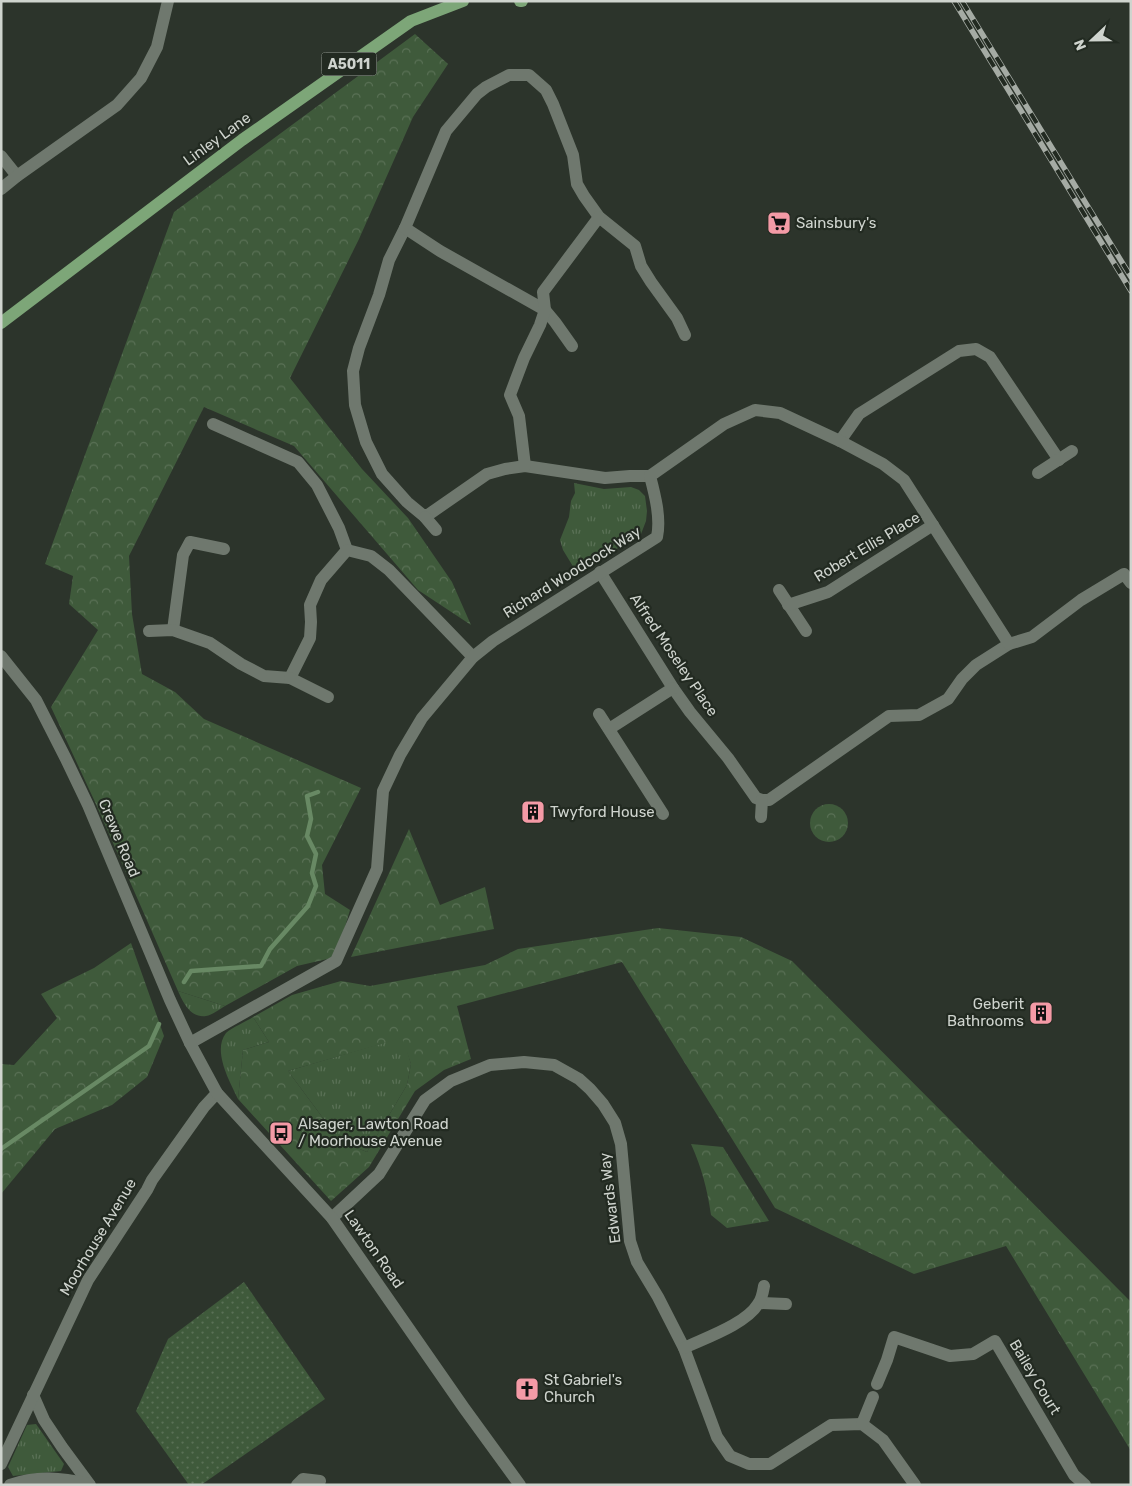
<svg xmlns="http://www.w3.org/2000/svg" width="1132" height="1486" viewBox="0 0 1132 1486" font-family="Rubik,sans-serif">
  <defs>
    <pattern id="grass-tufts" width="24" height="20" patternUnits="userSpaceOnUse" patternTransform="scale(1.25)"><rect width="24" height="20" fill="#3f5a3b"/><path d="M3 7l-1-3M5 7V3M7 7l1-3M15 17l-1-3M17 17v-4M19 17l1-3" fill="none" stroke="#5a7156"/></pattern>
    <pattern id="forest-crowns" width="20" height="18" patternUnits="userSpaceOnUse" patternTransform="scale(1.25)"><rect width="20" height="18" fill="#3f5a3b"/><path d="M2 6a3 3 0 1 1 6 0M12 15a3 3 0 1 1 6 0" fill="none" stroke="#5a7156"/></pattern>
    <pattern id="garden-dots" width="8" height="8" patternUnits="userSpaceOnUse" patternTransform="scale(1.25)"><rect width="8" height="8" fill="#3f5a3b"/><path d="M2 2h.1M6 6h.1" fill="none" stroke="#5a7156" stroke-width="1.8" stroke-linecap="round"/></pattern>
  </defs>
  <rect width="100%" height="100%" fill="#2c342b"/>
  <g fill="url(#grass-tufts)">
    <path d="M574 483 604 489 631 487 639 490 645 496 647 511 646 521 641 534 577 573 563 550 560 540 569 517 571 501 575 493Z"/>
    <path d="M178 991 225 1006C220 1009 212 1015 206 1016 190 1018 183 1002 178 991Z"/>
    <path d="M253 1017 269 1042 243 1050 238 1099C230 1082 212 1051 226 1033 231 1028 247 1021 253 1017Z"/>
    <path d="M403 1037 411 1064 407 1085 367 1152 340 1141 288 1071Z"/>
    <path d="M36 1424 64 1464 61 1471 13 1476 8 1467 27 1425Z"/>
  </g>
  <g fill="url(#forest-crowns)" fill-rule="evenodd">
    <path d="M415 34 448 64 413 117 359 239 290 378 362 469 408 518 452 582 471 625 418 590 294 446 204 407 129 556 132 614 142 674 175 692 204 719 361 788 322 865 325 894 350 910 336 957 297 966 225 1006 178 991 95 802 51 707 98 630 69 604 73 576 45 564 174 212Z"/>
    <circle cx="829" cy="823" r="19"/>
    <path d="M409 829 440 905 485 887 494 929 351 957Z"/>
    <path d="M658 928 741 937 792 961 1131 1302V1451L1006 1246 914 1274 775 1208 622 962 457 1006 471 1059 444 1070 415 1091 369 1167 331 1201 238 1099 243 1050 269 1042 253 1017 292 995 341 981 370 986 485 965 518 949ZM402 1038 411 1064 407 1085 367 1152 340 1141 288 1071Z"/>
    <path d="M131 943 164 1036 147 1077 112 1105 55 1129 1 1194V1064L14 1065 57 1018 41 994 94 968Z"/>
    <path d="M691 1144 723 1147 769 1221 727 1228 711 1215C707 1188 702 1169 691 1144Z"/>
  </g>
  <path fill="url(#garden-dots)" d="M244 1282 325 1399 201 1485H189L136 1411 168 1339Z"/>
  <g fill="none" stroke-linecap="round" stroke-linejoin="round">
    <g stroke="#688964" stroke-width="4.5">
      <path d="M184 982 191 971 261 966 270 949 308 906 316 886 312 873 316 854 307 836 311 819 307 796 318 792"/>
      <path d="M1 1149 149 1046 159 1024"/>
    </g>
    <g stroke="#6f786e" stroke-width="12">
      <path d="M1 156 17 176"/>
      <path d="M1 189 17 176 117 105 141 78 157 47 168 1"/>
      <path d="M405 228 389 260 379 295 359 348 353 371 355 405 366 442 382 474 407 502 425 517 487 474 505 469 525 466 605 478 630 476H650"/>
      <path d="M572 346 555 322 545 310 440 251 405 228 446 131 477 94 486 87 509 75H529L546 90 553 104 573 155 577 184 584 196 599 217 635 246 641 266 651 282 677 318 685 335"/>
      <path d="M213 424 298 462 317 485 339 528 347 550"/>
      <path d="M840 441 859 414 959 351 976 349 990 357 1059 460"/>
      <path d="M525 466 519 416 510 395 524 358 540 325 545 310 543 292 599 217"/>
      <path d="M1038 473 1072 451"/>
      <path d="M425 517 436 530"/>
      <path d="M600 572 673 688 690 712 728 758 756 798 762 800H769L889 716 919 715 948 699 962 679 976 665 1009 644 1032 637 1081 600 1124 574 1131 583"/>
      <path d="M779 590 806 631"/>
      <path d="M788 605 828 592 933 525"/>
      <path d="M173 630 183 555 190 542 224 549"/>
      <path d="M149 631 173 630 210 643 241 664 264 676 290 678 310 638 311 622 310 605 321 580 347 550 371 556 389 570 473 657"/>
      <path d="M290 678 328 697"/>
      <path d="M599 714 663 814"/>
      <path d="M609 729 673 688"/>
      <path d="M761 817 762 800"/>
      <path d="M190 1043 336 961 377 869 383 791 400 755 422 718 473 657 493 641 657 537C661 518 655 495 650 476L724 424 755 410 780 413 840 441 883 464 904 480 1009 644"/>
      <path d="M332 1218 379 1174 425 1100 451 1081 490 1065 524 1062 554 1065 579 1079 590 1089 603 1104 615 1123 621 1144 630 1241 637 1262 658 1297 684 1348 717 1437 730 1456 749 1464H770L831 1425 862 1424 883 1440 915 1485"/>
      <path d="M760 1303 786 1304"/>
      <path d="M684 1348C705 1338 746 1324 758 1304 762 1299 763 1292 764 1286"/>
      <path d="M877 1384 887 1360 894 1337 950 1356 973 1354 995 1341 1074 1475 1085 1485"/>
      <path d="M33 1395 44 1420 62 1447 90 1485"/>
      <path d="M862 1424 873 1397"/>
      <path d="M1 1464 88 1280 147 1190 152 1180 204 1107 217 1093"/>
      <path d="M10 1485C37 1475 62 1478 89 1484"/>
      <path d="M297 1485 303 1479 320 1481"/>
    </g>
    <path stroke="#6f786e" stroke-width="12" d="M1 656 36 700 66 759 88 805 170 1000 190 1043 217 1093 332 1218 464 1408 520 1485"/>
    <g stroke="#7da678" stroke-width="12">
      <path d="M520 1H522"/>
      <path d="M1 323 242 140 411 21 463 1"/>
    </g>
    <g stroke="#a5aba4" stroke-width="5.5">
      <g id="rail">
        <path d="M954 1 1131 291"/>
        <path d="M962 1 1131 277"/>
      </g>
    </g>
    <use href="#rail" stroke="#222a21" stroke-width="4" stroke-dasharray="11" stroke-linecap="butt"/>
  </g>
  <defs>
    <g id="supermarket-square" transform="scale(1.25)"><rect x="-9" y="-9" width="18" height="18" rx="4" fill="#f49aa6" stroke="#222a21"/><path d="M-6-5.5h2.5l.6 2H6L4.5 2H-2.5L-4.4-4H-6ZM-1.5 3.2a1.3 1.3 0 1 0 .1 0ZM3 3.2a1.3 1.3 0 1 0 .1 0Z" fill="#111"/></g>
    <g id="building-square" transform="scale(1.25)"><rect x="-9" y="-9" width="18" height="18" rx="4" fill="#f49aa6" stroke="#222a21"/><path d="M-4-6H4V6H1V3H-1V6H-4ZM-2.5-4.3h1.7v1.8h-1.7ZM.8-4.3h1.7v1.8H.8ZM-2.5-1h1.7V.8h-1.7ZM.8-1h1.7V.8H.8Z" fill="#111"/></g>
    <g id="bus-square" transform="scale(1.25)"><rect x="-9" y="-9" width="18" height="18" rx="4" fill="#f49aa6" stroke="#222a21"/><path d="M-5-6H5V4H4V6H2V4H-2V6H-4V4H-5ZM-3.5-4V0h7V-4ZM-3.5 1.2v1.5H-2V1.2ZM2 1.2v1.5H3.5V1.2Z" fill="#111"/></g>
    <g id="church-square" transform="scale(1.25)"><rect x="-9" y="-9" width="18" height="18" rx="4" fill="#f49aa6" stroke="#222a21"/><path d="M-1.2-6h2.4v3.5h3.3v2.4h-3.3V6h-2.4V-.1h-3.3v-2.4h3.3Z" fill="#111"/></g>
  </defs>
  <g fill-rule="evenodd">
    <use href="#supermarket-square" x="779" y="223"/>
    <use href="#building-square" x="533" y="812"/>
    <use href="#building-square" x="1041" y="1013"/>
    <use href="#bus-square" x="281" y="1133"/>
    <use href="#church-square" x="527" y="1389"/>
  </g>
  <g text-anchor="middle" stroke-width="4.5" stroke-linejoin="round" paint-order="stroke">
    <rect fill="#222a21" stroke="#9ba19a" stroke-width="1" x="321.5" y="52.5" width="55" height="23" rx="4"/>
    <g font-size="14" font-weight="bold" fill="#cfd4ce">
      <text x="349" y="69">A5011</text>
    </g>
    <g font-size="15" fill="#cfd4ce" stroke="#222a21">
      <text transform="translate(217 139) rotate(-36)" y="5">Linley Lane</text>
      <text transform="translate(867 547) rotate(-31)" y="5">Robert Ellis Place</text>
      <text transform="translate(572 572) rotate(-32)" y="5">Richard Woodcock Way</text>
      <text transform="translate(674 655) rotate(56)" y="5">Alfred Moseley Place</text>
      <text transform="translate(119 838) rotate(67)" y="5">Crewe Road</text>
      <text transform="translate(610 1198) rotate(-97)" y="5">Edwards Way</text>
      <text transform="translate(98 1237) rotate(-59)" y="5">Moorhouse Avenue</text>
      <text transform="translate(374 1249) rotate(55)" y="5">Lawton Road</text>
      <text transform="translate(1035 1377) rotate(59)" y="5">Bailey Court</text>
    </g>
    <g font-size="15" fill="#cfd4ce" stroke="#222a21" text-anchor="start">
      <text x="796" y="228">Sainsbury's</text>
      <text x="550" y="817">Twyford House</text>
      <text x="1024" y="1009" text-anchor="end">Geberit<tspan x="1024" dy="17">Bathrooms</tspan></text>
      <text x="298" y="1129">Alsager, Lawton Road<tspan x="298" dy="17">/ Moorhouse Avenue</tspan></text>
      <text x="544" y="1385">St Gabriel's<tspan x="544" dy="17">Church</tspan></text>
    </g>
  </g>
  <rect width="1132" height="1486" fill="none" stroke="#cfd4ce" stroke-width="5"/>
  <g transform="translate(1092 40) rotate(248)" stroke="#222a21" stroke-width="4" paint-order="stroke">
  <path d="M0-4L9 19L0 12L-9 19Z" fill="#cfd4ce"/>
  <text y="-8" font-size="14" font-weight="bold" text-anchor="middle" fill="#cfd4ce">N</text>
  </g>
</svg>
